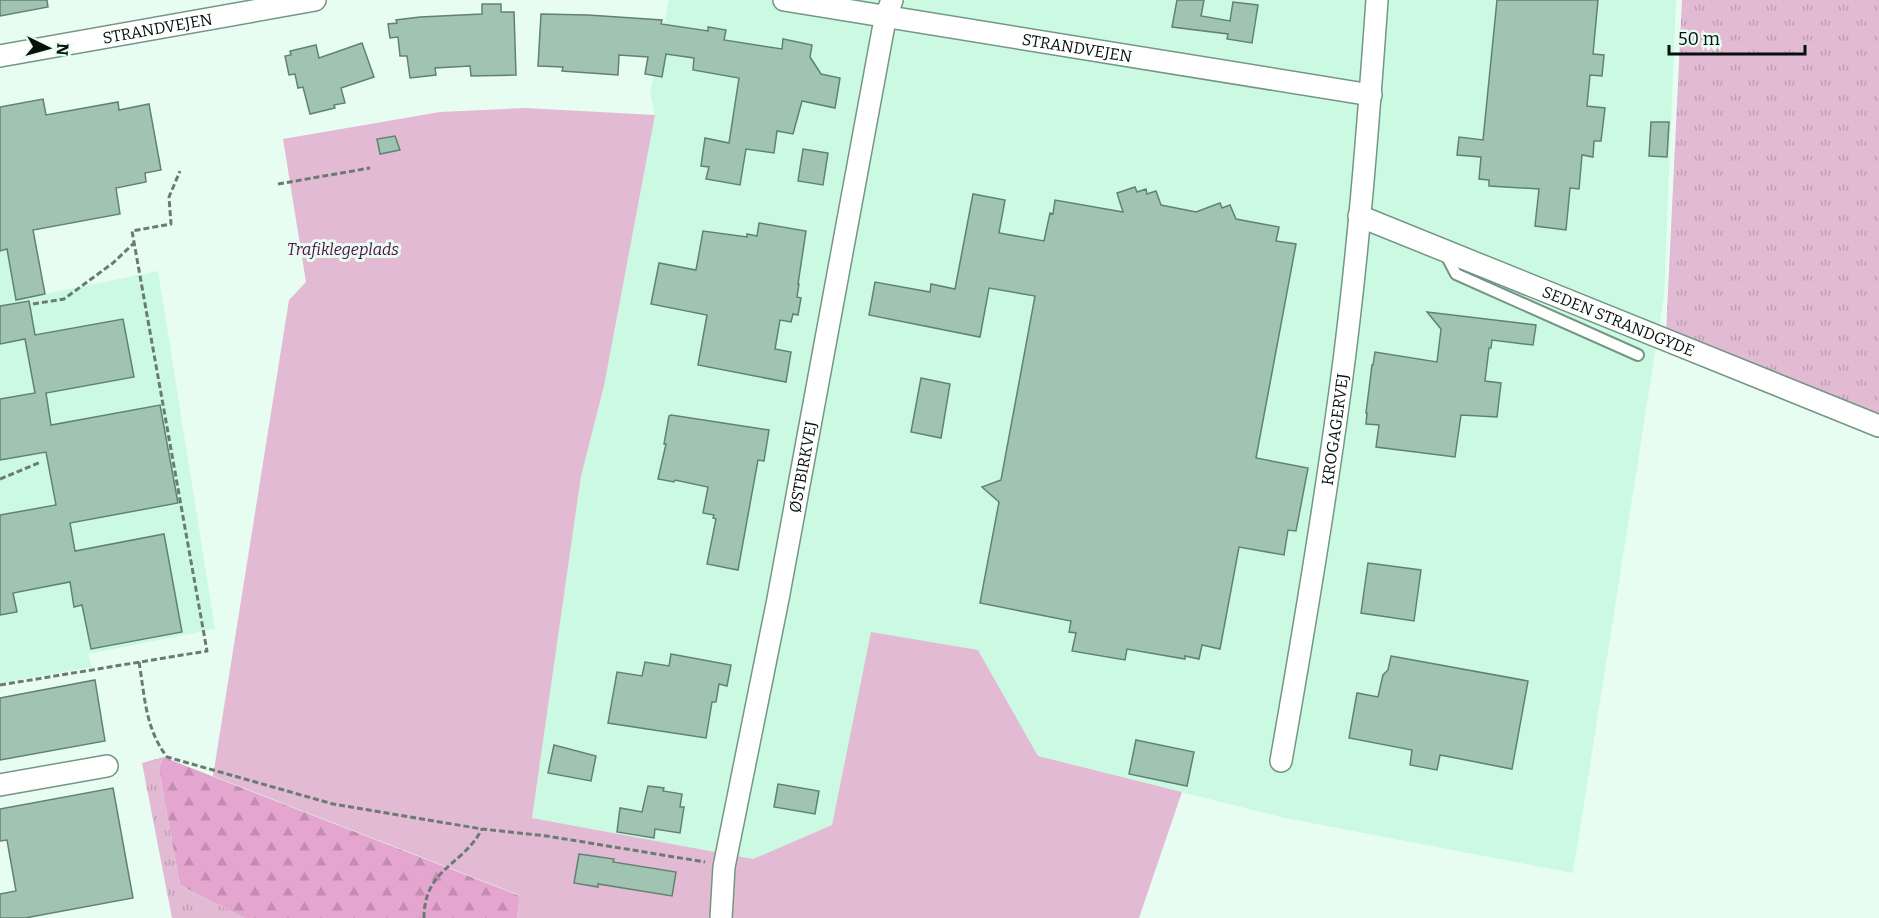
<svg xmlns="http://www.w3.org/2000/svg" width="1879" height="918" viewBox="0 0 1879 918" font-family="Bitter,serif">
  <defs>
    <pattern id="grass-tufts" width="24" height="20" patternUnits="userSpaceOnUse" patternTransform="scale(1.5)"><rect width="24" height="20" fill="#e2bad4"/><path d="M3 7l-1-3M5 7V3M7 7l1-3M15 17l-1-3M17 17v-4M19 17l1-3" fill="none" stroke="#c09fb5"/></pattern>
    <pattern id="forest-firs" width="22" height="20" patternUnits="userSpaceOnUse" patternTransform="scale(1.5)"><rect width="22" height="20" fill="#e4a5cf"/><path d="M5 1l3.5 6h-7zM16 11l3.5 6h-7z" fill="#c28db0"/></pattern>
  </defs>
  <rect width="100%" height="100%" fill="#e8fdf2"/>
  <g fill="#ccf9e2">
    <path d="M669 0H1676L1664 296 1573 873 1285 818 1038 756 978 650 871 633 832 825 753 859 532 818 581 476 604 386 655 115 650 93Z"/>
    <path d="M0 245 1 250H7L16 300 158 271 215 629 88 654 92 667 0 683Z"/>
  </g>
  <g fill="url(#grass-tufts)">
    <path d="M1682 0H1879V415L1666 333Z"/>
    <path d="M163 757 159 769 180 885 244 918H172L142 763Z"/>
  </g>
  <path fill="url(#forest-firs)" d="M163 757 520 896 517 918H244L180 885 159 769Z"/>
  <path fill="#e2bad4" d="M525 108 655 115 604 386 581 476 532 818 753 859 832 825 871 632 978 650 1038 756 1182 792 1139 918H517L519 895 213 776 289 300 306 282 283 139 440 112Z"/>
  <g fill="#a1c4b2" stroke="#618271" stroke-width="1.5">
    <path d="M0 0H47L48 7 0 16Z"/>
    <path d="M1177 0H1204L1201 16 1230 21 1233 2 1258 5 1252 43 1227 39 1228 34 1172 27Z"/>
    <path d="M1497 0H1598L1593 54 1604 55 1602 76 1590 75 1587 106 1605 108 1601 141H1594L1593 157 1582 155 1579 189 1570 188 1566 230 1535 226 1539 189 1489 186V180L1479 179 1481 157 1457 155 1459 137 1483 140Z"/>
    <path d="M482 4H501V12H514L516 75 471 76 470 66 435 68 436 75 410 78 407 56H400L398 37 390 38 388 24 397 23 396 20 420 17 482 14Z"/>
    <path d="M541 14 588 15 662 20 661 24 708 31V27L726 30 724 40 782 49 783 39 812 45 810 57 821 74 840 78 835 108 802 101 793 134 777 131 774 153 746 149 740 185 706 179 709 167 701 166 705 138 729 143 739 78 693 70 694 58 666 54 662 77 645 74 648 57 619 55 618 75 562 71 563 67 538 66Z"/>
    <path d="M362 43 374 77 341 88 345 103 334 105 335 108 310 114 303 87 298 88 295 74 289 75 285 56 291 55 290 51 316 45 319 58Z"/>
    <path d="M43 99 46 115 118 102 119 110 149 104 161 170 145 173 146 182 116 188 120 214 33 230 45 294 16 300 7 249 0 251V107Z"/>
    <path d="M1651 122H1669L1667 157 1649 156Z"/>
    <path d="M395 136 400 150 380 154 377 139Z"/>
    <path d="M803 149 828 153 823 185 798 181Z"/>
    <path d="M1135 187 1137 192 1146 189 1147 194 1156 191 1161 205 1196 212 1220 203 1222 208 1230 205 1236 219 1279 227 1276 241 1296 244 1256 458 1308 468 1296 531 1288 530 1284 555 1239 547 1220 649 1202 645 1199 659 1185 656V659L1127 649 1125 660 1072 651 1076 633 1069 632 1071 621 980 603 999 502 982 487 1001 480 1035 296 989 288 980 337 869 315 875 282 930 292 931 284 955 289 973 194 1005 200 999 233 1044 241 1050 213 1053 214 1055 200 1123 212 1117 193Z"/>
    <path d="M759 223 806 231 798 284H799L797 297 801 298 798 315 793 314 791 322 780 320 775 349 791 352 786 382 698 365 707 315 651 304 659 263 696 270 703 231 747 237V234L757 236Z"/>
    <path d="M29 301 35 335 123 319 134 377 46 393 51 425 160 405 178 503 70 523 75 551 164 534 182 632 91 649 82 605 74 607 70 582 13 593 17 612 0 615V515L56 505 46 452 0 460V399L35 393 25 339 0 344V306Z"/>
    <path d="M1427 312 1536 325 1533 345 1492 340 1491 348H1489L1485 381 1501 383 1497 417 1461 415 1455 457 1376 447 1379 425 1366 424 1367 413H1366L1372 365H1373L1375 352 1437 362 1441 329Z"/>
    <path d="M921 378 950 384 941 438 911 432Z"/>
    <path d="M671 415 769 430 764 461 758 460 738 570 707 564 716 519 713 518 714 515 703 513 708 487 675 480 674 482 658 479 666 444H664L669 416Z"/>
    <path d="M1368 563 1421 570 1414 621 1361 613Z"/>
    <path d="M671 654 731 665 727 686 719 684 716 702H712L706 738 608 723 617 672 642 676 645 662 669 666Z"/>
    <path d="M1391 656 1528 681 1512 769 1440 755 1437 770 1410 765 1412 750 1349 738 1357 693 1378 697 1383 675 1388 670Z"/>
    <path d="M95 680 105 741 0 760V698Z"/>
    <path d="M1136 740 1194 752 1187 786 1129 774Z"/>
    <path d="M554 745 596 756 591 781 548 773Z"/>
    <path d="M778 784 819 791 815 814 774 807Z"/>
    <path d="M648 786 664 788 663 791 682 794 680 807H684L680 833 655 829 654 838 617 832 620 808 642 812Z"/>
    <path d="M113 788 133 898 25 918H0V894L16 891 7 840 0 841V809Z"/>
    <path d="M579 854 614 859 613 862 676 872 672 896 598 884V887L574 883Z"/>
  </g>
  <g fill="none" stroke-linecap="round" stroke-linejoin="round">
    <g stroke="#749685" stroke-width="14">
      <path id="lane" d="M1445 253 1456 274 1638 355"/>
    </g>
    <g stroke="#749685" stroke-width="24">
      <g id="street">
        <path id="s1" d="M784 0 1371 95"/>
        <path id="s2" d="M0 56 315 0"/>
        <path id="s3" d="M1359 216 1879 426"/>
        <path id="s4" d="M1281 761C1303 636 1324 510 1341 384 1358 257 1368 128 1377 0"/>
        <path d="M0 785 107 766"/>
        <path id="s5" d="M721 918 724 867 778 599 883 30 886 16 892 0"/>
      </g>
    </g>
    <g stroke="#6b7b73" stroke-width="3" stroke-dasharray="6 3" stroke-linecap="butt">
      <path d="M278 184 370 168"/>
      <path d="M33 304 64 299 113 263 134 243"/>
      <path d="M0 479 41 462"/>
      <path d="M139 662C145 697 145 728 167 757L333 804 482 829 547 836 705 862"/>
      <path d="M0 685 207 651 132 231 171 224 169 197 180 171"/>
      <path d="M424 918C424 868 463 866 482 829"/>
    </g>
    <use href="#lane" stroke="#fff" stroke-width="10"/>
    <use href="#street" stroke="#fff" stroke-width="21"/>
  </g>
  <g text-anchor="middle" stroke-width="6" stroke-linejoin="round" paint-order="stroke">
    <g font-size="16" fill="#05110b" stroke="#e8fdf2">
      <text dy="6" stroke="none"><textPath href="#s2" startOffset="160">STRANDVEJEN</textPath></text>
      <text dy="6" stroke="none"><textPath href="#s1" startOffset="297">STRANDVEJEN</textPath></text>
      <text dy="6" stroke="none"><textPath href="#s3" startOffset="280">SEDEN STRANDGYDE</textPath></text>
      <text dy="6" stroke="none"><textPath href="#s4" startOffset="336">KROGAGERVEJ</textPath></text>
      <text dy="6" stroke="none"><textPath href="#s5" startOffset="459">ØSTBIRKVEJ</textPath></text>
    </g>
    <g font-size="16" font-style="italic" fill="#550b44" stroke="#e8fdf2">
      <text x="343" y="255">Trafiklegeplads</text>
    </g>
  </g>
  <g transform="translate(48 48) rotate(95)" stroke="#e8fdf2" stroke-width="4.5" paint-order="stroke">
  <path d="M0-4.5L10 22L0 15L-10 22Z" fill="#05110b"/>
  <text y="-9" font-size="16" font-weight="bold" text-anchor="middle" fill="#05110b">N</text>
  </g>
  <path d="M1669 45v9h136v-9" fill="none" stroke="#05110b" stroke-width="3"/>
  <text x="1678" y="45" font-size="18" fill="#05110b" stroke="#e8fdf2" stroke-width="4.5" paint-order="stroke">50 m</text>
</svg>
